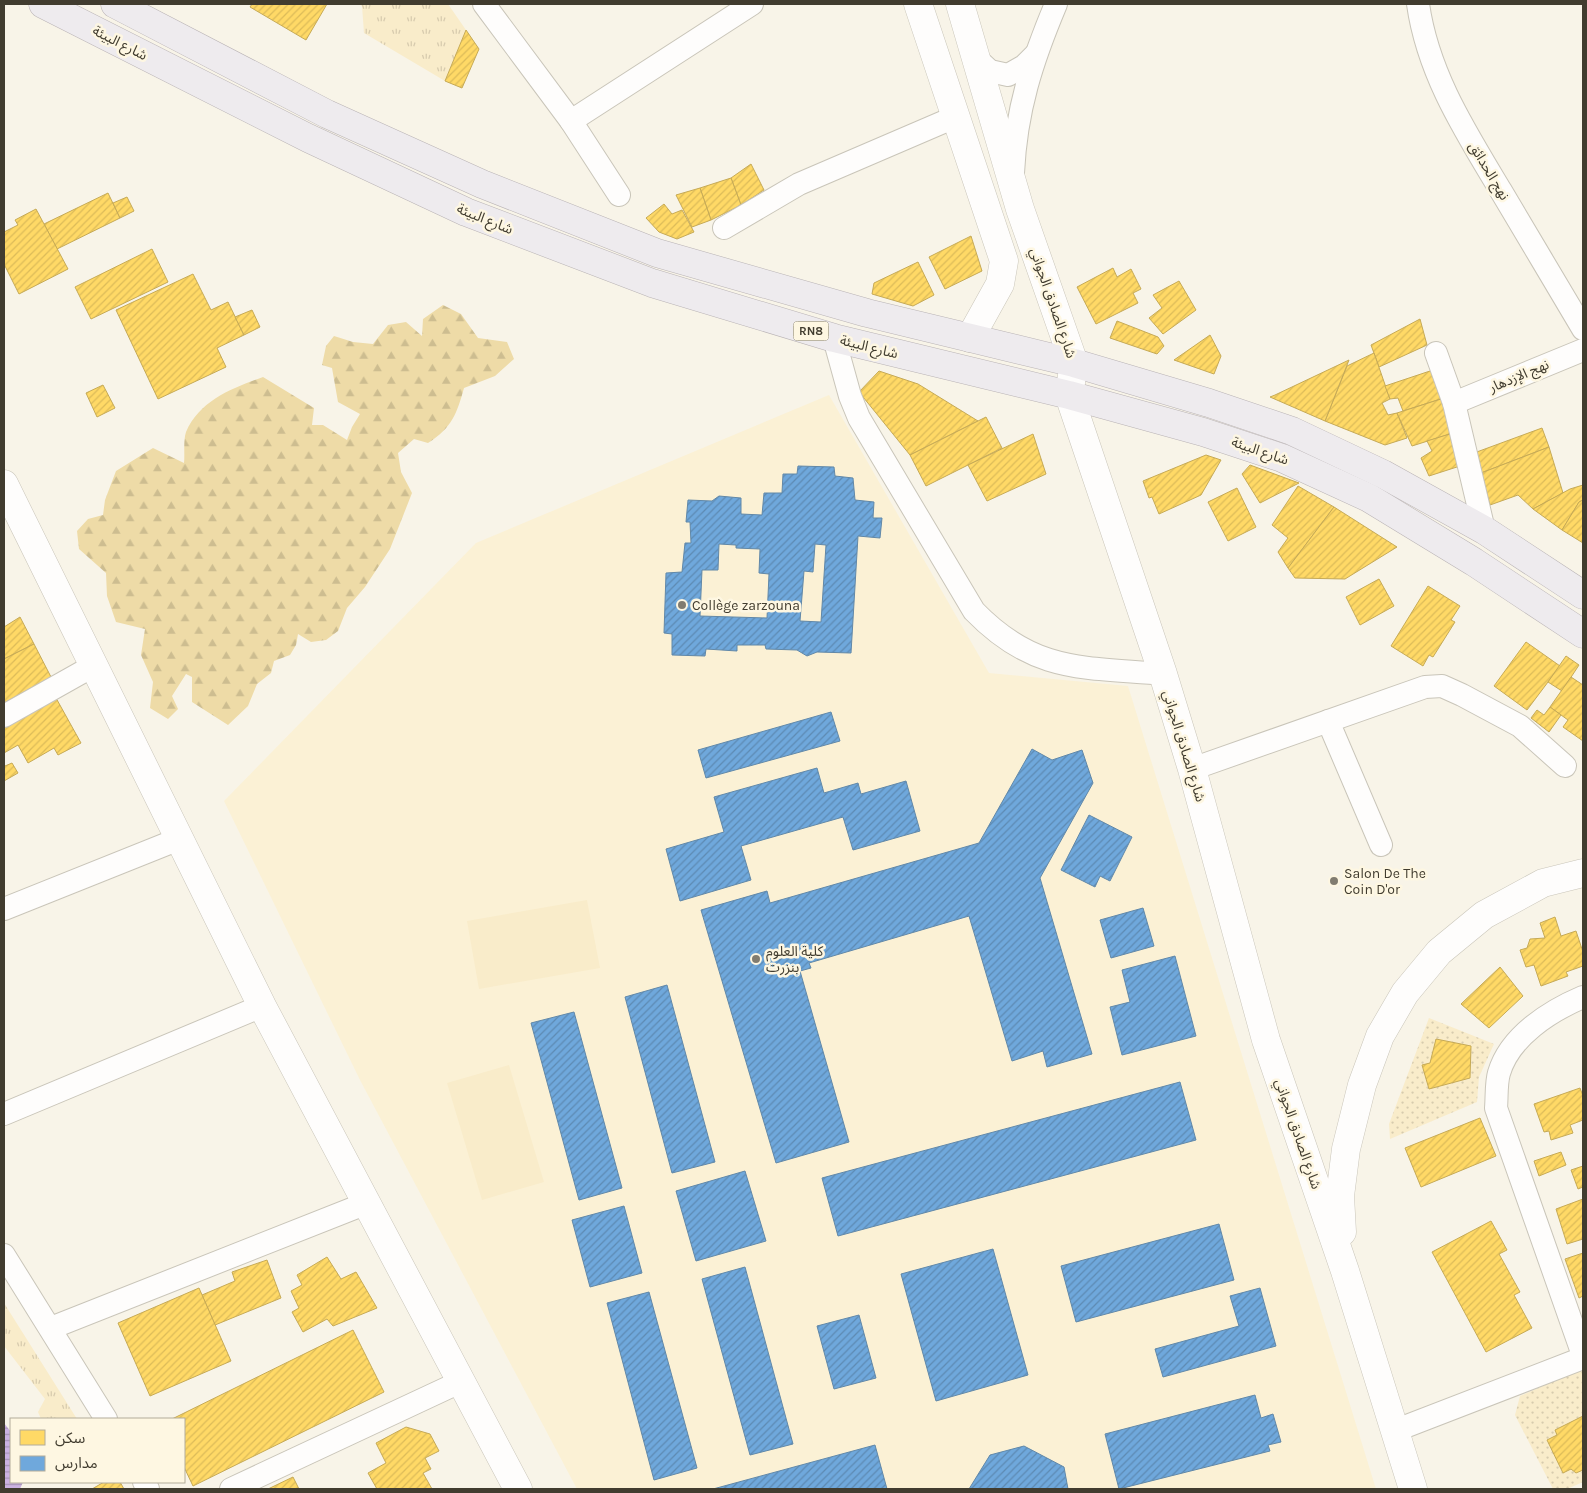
<svg xmlns="http://www.w3.org/2000/svg" width="1587" height="1493" font-family="Karla,'Noto Sans Arabic',sans-serif">
<defs>
<pattern id="grass-tufts" width="24" height="20" patternUnits="userSpaceOnUse" patternTransform="scale(1.25)"><rect width="24" height="20" fill="#f9ecca"/><path d="M3 7l-1-3M5 7V3M7 7l1-3M15 17l-1-3M17 17v-4M19 17l1-3" fill="none" stroke="#d7cbae"/></pattern>
<pattern id="forest-firs" width="22" height="20" patternUnits="userSpaceOnUse" patternTransform="scale(1.25)"><rect width="22" height="20" fill="#eedba7"/><path d="M5 1l3.5 6h-7zM16 11l3.5 6h-7z" fill="#cdbd90"/></pattern>
<pattern id="park-dots" width="8" height="8" patternUnits="userSpaceOnUse" patternTransform="scale(1.25)"><rect width="8" height="8" fill="#f9ecca"/><path d="M2 2h.1M6 6h.1" fill="none" stroke="#d7cbae" stroke-width="1.8" stroke-linecap="round"/></pattern>
<pattern id="water-rules" width="6" height="5" patternUnits="userSpaceOnUse" patternTransform="scale(1.25)"><rect width="6" height="5" fill="#ccb2e2"/><path d="M0 2.5h6" fill="none" stroke="#a792b8"/></pattern>
<pattern id="homes-hatch" width="6" height="6" patternUnits="userSpaceOnUse" patternTransform="scale(1.25)"><rect width="6" height="6" fill="#ffd966"/><path d="M-1 1l2-2M0 6l6-6M5 7l2-2" fill="none" stroke="#dcbb59"/></pattern>
<pattern id="schools-hatch" width="6" height="6" patternUnits="userSpaceOnUse" patternTransform="scale(1.25)"><rect width="6" height="6" fill="#6fa8dc"/><path d="M-1 1l2-2M0 6l6-6M5 7l2-2" fill="none" stroke="#5d8ab3"/></pattern>
</defs>
<rect width="100%" height="100%" fill="#f8f4e8"/>
<path fill="#fbf1d5" d="M829,395l160,278 139,13 248,803h-799l-217,-409 -136,-279 252,-258z"/>
<g fill="url(#grass-tufts)">
<path d="M359,4h89l18,26 -21,51 -81,-48 -2,-27z"/>
<path d="M4,1303l73,116h-36l-3,-7 7,-13 -41,-53z"/>
</g>
<path fill="url(#forest-firs)" d="M443,305l18,9 17,24 29,4 7,17 -19,17 -31,12c-7,25 -12,40 -36,55l-14,-4 -16,14 3,19 11,21 -22,56 -25,38 -18,21 -9,23 -12,9 -15,2 -13,-8 -2,11 -6,10 -16,6 -3,12 -14,11 -9,22 -20,19 -36,-23v-25l-6,-3 -14,22 6,13 -10,10 -18,-11 3,-26 -12,-27 4,-26 -29,-7 -9,-26 -1,-23 -27,-24 -2,-18 11,-12 15,-4 2,-15 11,-29 37,-23 31,15c1,-9 -1,-22 2,-31 14,-32 47,-44 77,-55l51,31 -2,17h11l24,15 5,-13 8,-13 -22,-12 -6,-34 -10,-3 4,-19 8,-10 19,6 20,2 15,-19 18,-3 16,14 1,-17z"/>
<g fill="url(#park-dots)">
<path d="M1429,1018l65,26 -15,33 -2,25 -87,37 -1,-15z"/>
<path d="M1582,1369l1,113 -16,7h-14l-38,-74 5,-19z"/>
</g>
<g fill="#f9ecca">
<path d="M587,900l13,68 -121,21 -12,-68z"/>
<path d="M509,1065l35,117 -62,18 -35,-117z"/>
</g>
<path fill="url(#water-rules)" d="M4,1423l7,9v50h12l-3,7h-16z"/>
<g fill="url(#homes-hatch)" stroke="#c6aa56">
<path d="M252,4h75l-21,36 -56,-33z"/>
<path d="M466,30l13,19 -17,39 -17,-7z"/>
<path d="M751,164l13,26 -23,15 -10,-27z"/>
<path d="M731,178l10,27 -30,15 -11,-32z"/>
<path d="M700,188l11,32 -19,7 -16,-32z"/>
<path d="M108,193l12,25 -63,31 -13,-25z"/>
<path d="M127,197l7,14 -14,7 -7,-15z"/>
<path d="M664,204l8,10 10,-4 12,22 -17,7 -18,-7 -13,-14z"/>
<path d="M36,209l32,60 -49,25 -15,-30v-32l14,-7 -3,-5z"/>
<path d="M971,236l11,35 -37,18 -16,-32z"/>
<path d="M152,249l16,33 -77,37 -16,-32z"/>
<path d="M918,262l16,33 -21,11 -41,-12 2,-11z"/>
<path d="M1113,268l4,9 14,-8 10,20 -8,4 5,10 -42,21 -19,-37z"/>
<path d="M193,274l18,36 17,-8 16,33 -27,13 9,19 -68,32 -42,-89z"/>
<path d="M1179,281l17,29 -33,24 -14,-16 13,-10 -9,-13z"/>
<path d="M252,310l8,17 -16,8 -9,-18z"/>
<path d="M1420,319l7,26 -48,22 -8,-22z"/>
<path d="M1117,321l41,16 6,9 -7,8 -47,-16z"/>
<path d="M1210,335l11,21 -7,18 -40,-14z"/>
<path d="M1374,353l16,46 -8,4 6,12 9,-2 10,25 -22,7 -60,-24 22,-55z"/>
<path d="M1349,360l-24,61 -55,-24 5,-2z"/>
<path d="M1433,370l11,28 -41,13 -5,-13 -8,1 -5,-13z"/>
<path d="M879,371l39,13 60,37 -68,34 -51,-63z"/>
<path d="M103,385l12,23 -18,9 -11,-24z"/>
<path d="M1444,398l9,35 -41,13 -15,-33z"/>
<path d="M986,417l16,31 -76,38 -16,-31z"/>
<path d="M1542,428l7,19 -68,26 -7,-20z"/>
<path d="M1453,433l7,33 -31,10 -8,-18 11,-7 -5,-10z"/>
<path d="M1033,434l13,40 -59,27 -19,-36z"/>
<path d="M1549,447l14,46 -30,16 -15,-14 -28,10 -9,-32z"/>
<path d="M1206,455l15,5 -20,35 -42,19 -7,-17 -3,1 -6,-17z"/>
<path d="M1250,465l49,18 -39,20 -18,-29z"/>
<path d="M1583,485v15l-4,2 -17,28 -29,-21 37,-20z"/>
<path d="M1298,486l36,21 -46,61 -10,-16 10,-14 -16,-13z"/>
<path d="M1237,488l19,39 -28,14 -20,-39z"/>
<path d="M1583,500v43l-21,-13 17,-28z"/>
<path d="M1334,507l63,40 -52,32 -50,-1 -7,-10z"/>
<path d="M1379,579l15,27 -34,19 -14,-28z"/>
<path d="M1428,586l32,20 -9,14 4,2 -22,35 -4,-2 -6,11 -32,-20z"/>
<path d="M20,617l14,27 -30,15v-32z"/>
<path d="M1526,642l34,24 -33,44 -33,-24z"/>
<path d="M34,644l17,33 -47,26v-44z"/>
<path d="M1566,656l13,9 -17,26 -14,-9z"/>
<path d="M1571,677l12,8v56l-20,-14 5,-7 -18,-13z"/>
<path d="M56,698l25,45 -23,12 -4,-7 -26,15 -10,-18 -14,8v-27z"/>
<path d="M1550,707l11,8 -12,17 -18,-14 6,-8 7,5z"/>
<path d="M12,763l6,10 -14,8v-17l1,2z"/>
<path d="M1555,917l6,19 15,-5 7,21v14l-17,6 2,4 -27,10 -7,-21 -8,2 -6,-17 7,-2 3,-9 15,-1 -5,-15z"/>
<path d="M1500,967l23,29 -34,32 -28,-24z"/>
<path d="M1436,1039l35,7 -1,32 -41,11 -7,-24 8,-2z"/>
<path d="M1580,1088l3,8v24l-13,5 3,8 -22,7 -2,-9 -5,1 -10,-28z"/>
<path d="M1480,1118l16,38 -75,31 -16,-39z"/>
<path d="M1561,1152l5,13 -27,11 -5,-15z"/>
<path d="M1583,1166v21l-5,2 -7,-19z"/>
<path d="M1583,1199v40l-16,5 -11,-35z"/>
<path d="M1491,1221l16,29 -8,4 21,38 -6,3 18,33 -46,24 -54,-100z"/>
<path d="M1583,1253v43l-4,2 -14,-39z"/>
<path d="M327,1257l14,22 15,-7 21,36 -44,18 -6,-7 -24,13 -11,-20 7,-4 -8,-17 11,-6 -5,-10z"/>
<path d="M267,1260l14,38 -66,27 -13,-30 33,-14 -3,-9z"/>
<path d="M199,1288l32,73 -81,35 -32,-73z"/>
<path d="M353,1330l31,62 -191,94 -9,-19v-48h-12z"/>
<path d="M1583,1416v54l-7,3 -5,-4 -8,4 -16,-33 10,-5 -2,-5z"/>
<path d="M406,1427l24,7 9,17 -14,7 6,11 -8,4 9,16h-55l-9,-16 18,-10 -10,-20z"/>
<path d="M293,1477l6,12h-31z"/>
<path d="M104,1482h16l4,7h-32z"/>
</g>
<g fill="url(#schools-hatch)" stroke="#6188a8" fill-rule="evenodd">
<path d="M798,466l36,1 1,9 18,2 2,22 19,2 -1,16h9l-2,20 -22,-2 -7,117 -34,-1 -10,4 -10,-6 -31,-1 -1,-4h-28v6l-31,-2 -1,7 -33,-1v-21l-8,-1 2,-60 16,-1 3,-29h6l-1,-21h-4l2,-22 24,1 7,-5 22,2v16l21,1 2,-22h18l1,-19h14zM719,544l17,1v3l24,1 -1,24 10,1 -2,44 -67,-2 2,-46h16zM815,544l11,1 -5,77 -21,-1 4,-50 9,1z"/>
<path d="M831,712l9,29 -134,37 -8,-28z"/>
<path d="M1032,749l20,11 30,-10 11,33 -53,95 52,176 -45,13 -4,-16 -31,10 -43,-145 -160,47 2,5 -11,3 49,171 -73,21 -75,-253 66,-19 3,12 209,-60z"/>
<path d="M817,768l7,25 34,-10 3,11 45,-13 14,50 -67,19 -10,-33 -102,29 10,34 -71,21 -14,-52 58,-17 -10,-35z"/>
<path d="M1089,815l43,22 -22,44 -10,-5 -5,11 -34,-17z"/>
<path d="M1143,908l11,38 -43,12 -11,-38z"/>
<path d="M1175,956l21,80 -74,19 -12,-48 20,-5 -8,-32z"/>
<path d="M667,985l48,177 -43,11 -47,-176z"/>
<path d="M574,1012l48,176 -43,12 -48,-177z"/>
<path d="M1180,1082l16,58 -358,96 -16,-58z"/>
<path d="M745,1171l21,70 -70,20 -20,-70z"/>
<path d="M624,1206l18,67 -52,14 -18,-67z"/>
<path d="M1219,1224l15,56 -158,42 -15,-56z"/>
<path d="M993,1249l35,126 -92,26 -35,-127z"/>
<path d="M745,1267l48,177 -43,11 -48,-176z"/>
<path d="M1260,1288l16,58 -113,31 -8,-28 84,-23 -9,-30z"/>
<path d="M649,1292l48,176 -43,12 -47,-177z"/>
<path d="M859,1315l17,63 -42,11 -17,-63z"/>
<path d="M1255,1395l6,23 12,-4 8,28 -13,3 2,6 -151,38 -14,-55z"/>
<path d="M875,1445l12,44h-174z"/>
<path d="M1024,1446l40,21 4,22h-99l21,-34z"/>
</g>
<g fill="none" stroke-linecap="round" stroke-linejoin="round">
<g stroke="#c9c5b9" stroke-width="24">
<g id="minor">
<path d="M484,4l87,117 48,74"/>
<path d="M1418,4c10,70 47,127 83,187 27,46 55,92 82,138"/>
<path d="M977,59l13,12 18,4 16,-9 11,-11"/>
<path d="M571,121l181,-117"/>
<path d="M1013,173c3,-63 19,-112 43,-169"/>
<path d="M724,228l75,-44 156,-67"/>
<path d="M834,338l16,58 9,22 115,193c60,62 109,56 189,63"/>
<path d="M1436,353l18,50 30,127"/>
<path d="M1454,403l129,-53"/>
<path d="M4,716l89,-50"/>
<path d="M1328,721l53,124"/>
<path d="M1192,769l233,-82 17,-1 20,9 58,31 45,40"/>
<path d="M4,909l175,-70"/>
<path d="M1583,997c-33,14 -73,39 -84,76 -3,10 -2,24 -3,35l87,247"/>
<path d="M4,1114l258,-108"/>
<path d="M4,1255l102,164"/>
<path d="M51,1328l316,-125"/>
<path d="M1394,1431l189,-73"/>
<path d="M144,1482l4,7"/>
<path d="M231,1489l229,-107"/>
</g>
</g>
<g stroke="#c9c5b9" stroke-width="29">
<g id="tertiary">
<path d="M918,4l86,257 -4,23 -30,54"/>
<path d="M960,4l60,205 54,154 -5,32 94,279 29,95 74,271 79,231 68,218"/>
<path d="M4,484l258,522 256,483"/>
<path d="M1342,1232l-2,-36 6,-47 16,-64 18,-49 25,-43 34,-41 45,-37 59,-32 40,-10"/>
</g>
</g>
<g stroke="#b9b3b5" stroke-width="29">
<g id="primary">
<path d="M43,4l265,134 158,74 186,71 182,55 235,57 134,37 79,26 87,40 105,64 109,72"/>
<path d="M115,4l212,110 155,70 175,69 210,60 207,50 135,40 83,28 91,43 101,56 99,65"/>
</g>
</g>
<use href="#minor" stroke="#fefdfc" stroke-width="22"/>
<use href="#tertiary" stroke="#fefdfc" stroke-width="28"/>
<use href="#primary" stroke="#eeebee" stroke-width="28"/>
</g>
<g fill="#817c70" stroke="#fef7e2" stroke-width="2">
<circle cx="682" cy="605" r="5"/>
<circle cx="1334" cy="881" r="5"/>
<circle cx="756" cy="959" r="5"/>
</g>
<g text-anchor="middle" dominant-baseline="central" stroke-width="5" stroke-linejoin="round" paint-order="stroke">
<rect fill="#fef7e2" stroke="#7a7465" stroke-width="1" x="793.5" y="321.5" width="35" height="19" rx="4"/>
<g font-size="12" font-weight="bold" fill="#413c2f">
<text x="811" y="331">RN8</text>
</g>
<g font-size="14" fill="#413c2f" stroke="#fef7e2">
<text transform="translate(120 43) rotate(27)">شارع البيئة</text>
<text transform="translate(1489 171) rotate(59)">نهج الحدائق</text>
<text transform="translate(485 219) rotate(22)">شارع البيئة</text>
<text transform="translate(1053 303) rotate(71)">شارع الصادق الجواني</text>
<text transform="translate(869 347) rotate(14)">شارع البيئة</text>
<text transform="translate(1519 376) rotate(-23)">نهج الإزدهار</text>
<text transform="translate(1260 451) rotate(19)">شارع البيئة</text>
<text transform="translate(1184 746) rotate(73)">شارع الصادق الجواني</text>
<text transform="translate(1298 1134) rotate(71)">شارع الصادق الجواني</text>
</g>
<g font-size="14" fill="#413c2f" stroke="#fef7e2" text-anchor="start">
<text x="692" y="605">Collège zarzouna</text>
<text x="1344" y="873">Salon De The<tspan x="1344" dy="16">Coin D'or</tspan></text>
<text x="766" y="951">كلية العلوم<tspan x="766" dy="16">بنزرت</tspan></text>
</g>
</g>
<rect width="1587" height="1493" fill="none" stroke="#413c2f" stroke-width="10"/>
<rect x="10" y="1418" width="175" height="65" fill="#fef7e2" stroke="#b2ac9a"/>
<rect x="20" y="1430" width="25" height="15" fill="#ffd966" stroke="#b2ac9a"/>
<text x="55" y="1443" font-size="15" fill="#413c2f">سكن</text>
<rect x="20" y="1456" width="25" height="15" fill="#6fa8dc" stroke="#b2ac9a"/>
<text x="55" y="1468" font-size="15" fill="#413c2f">مدارس</text>
</svg>
